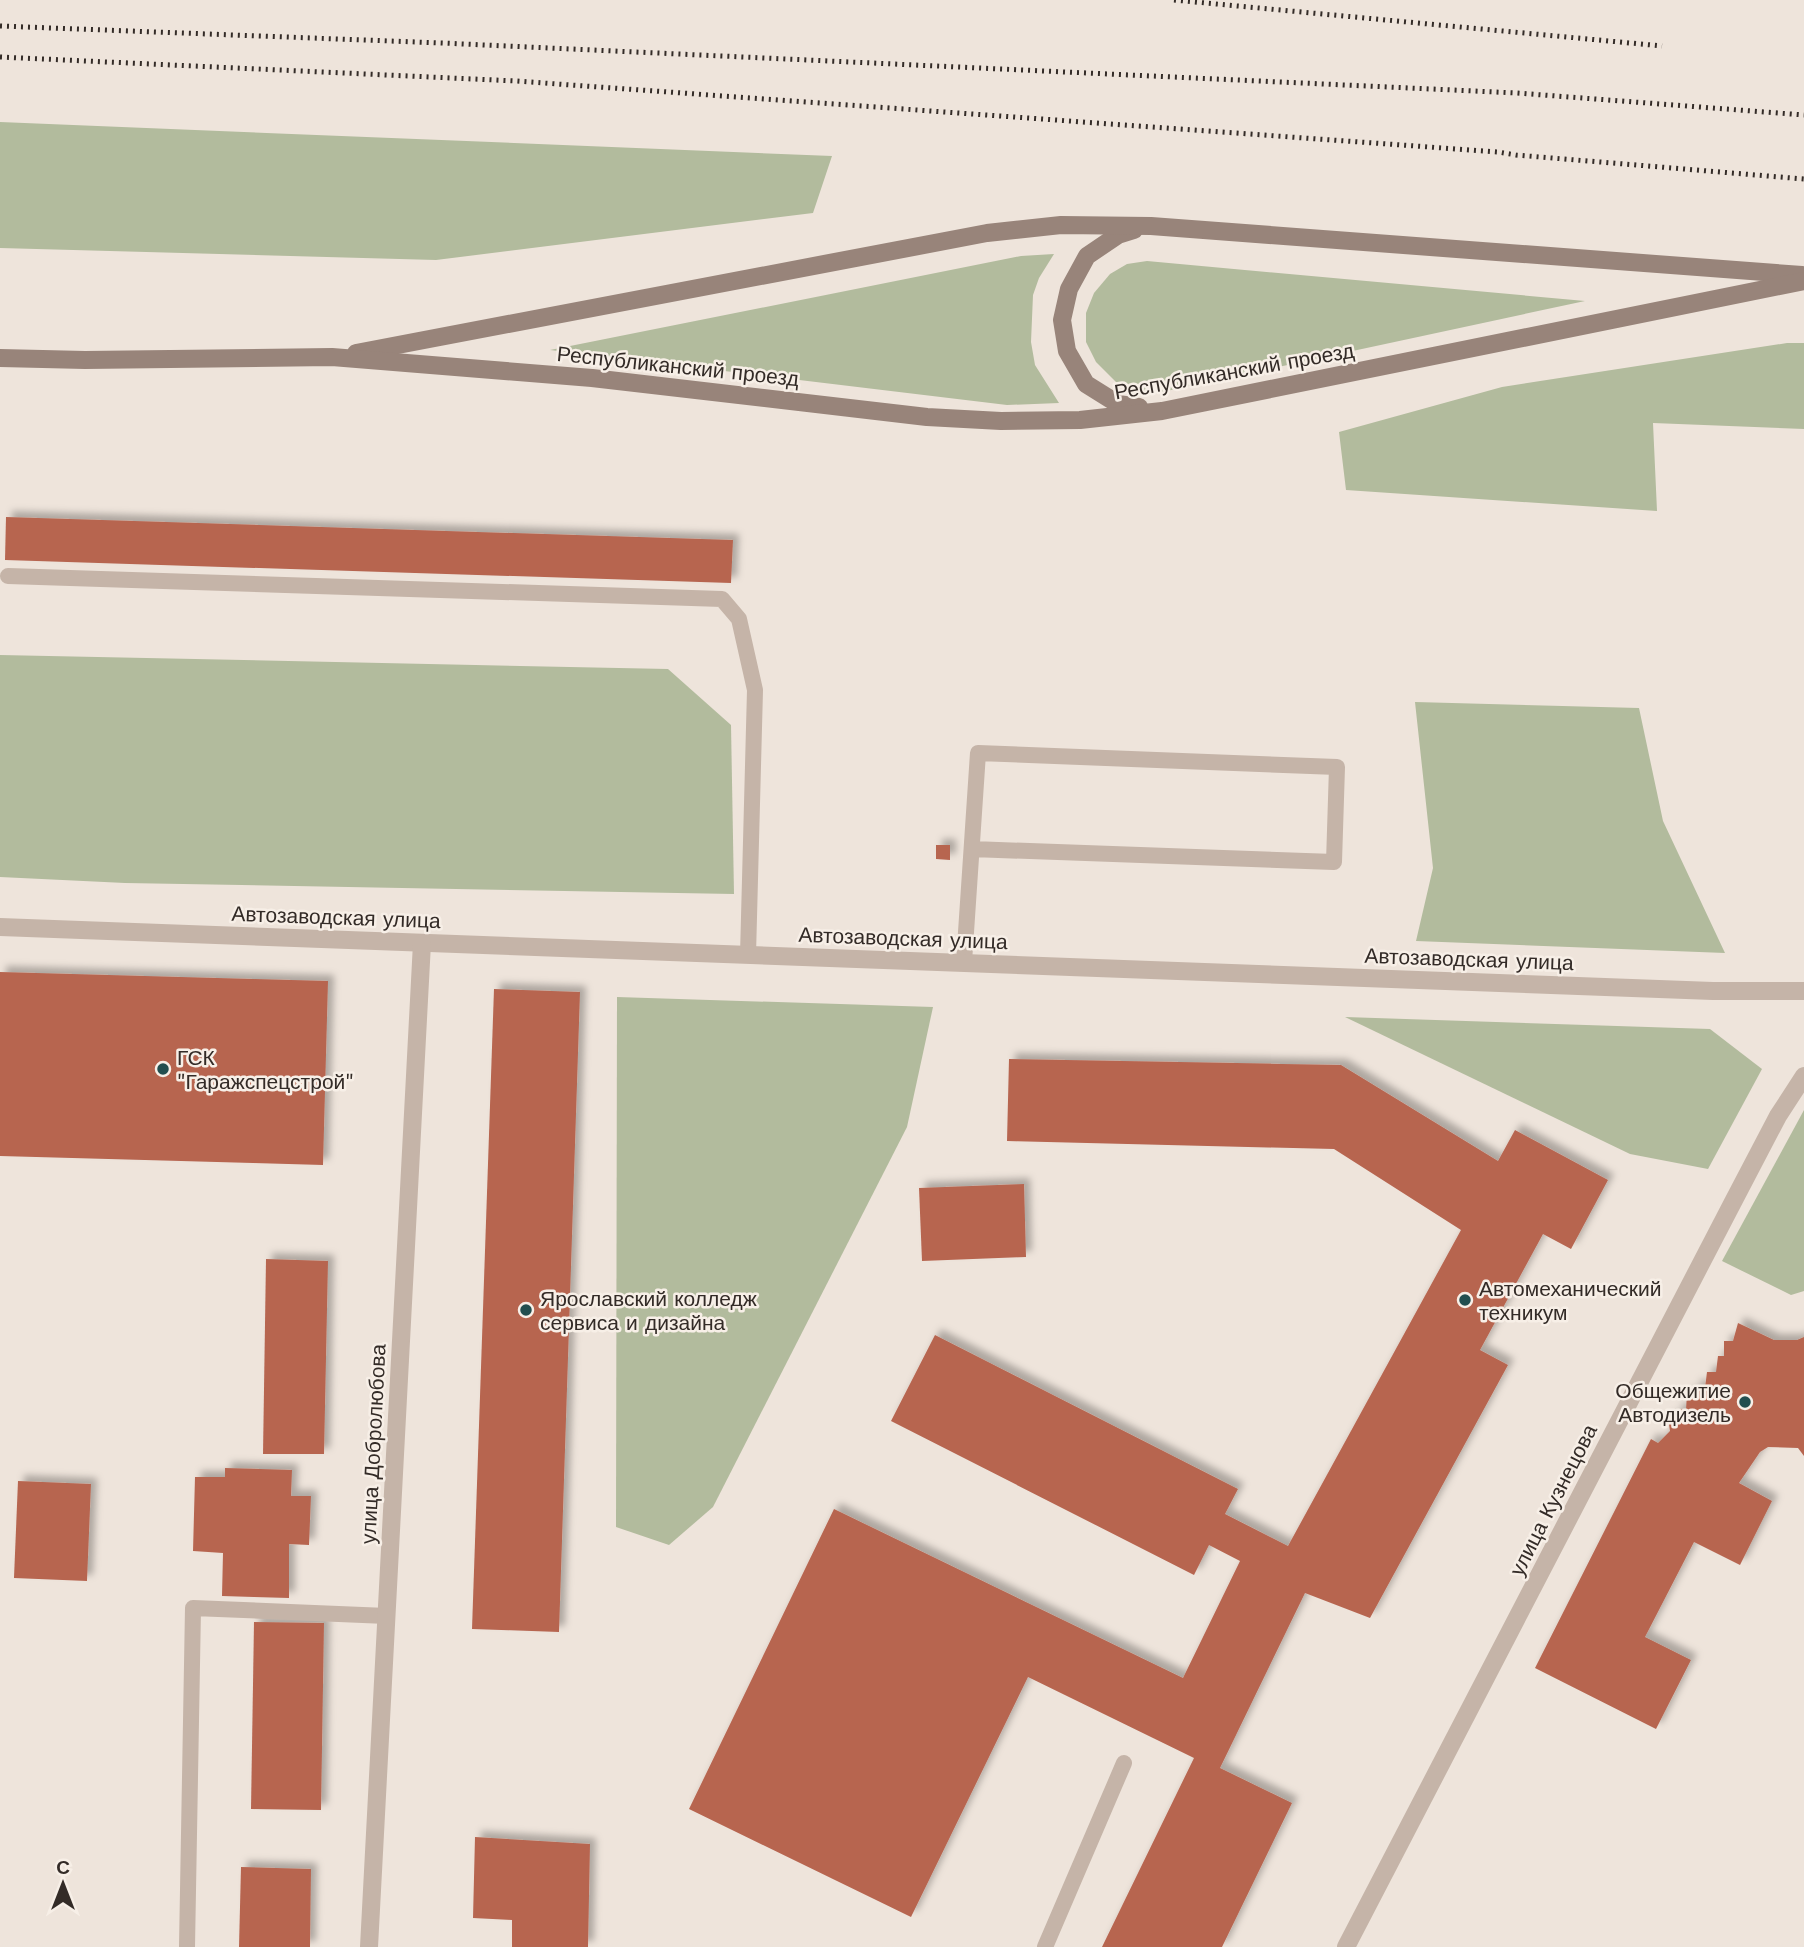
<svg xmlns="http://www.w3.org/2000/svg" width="1804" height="1947" font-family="'Work Sans',sans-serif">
<defs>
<filter id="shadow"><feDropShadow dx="6" dy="-6" stdDeviation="3.5" flood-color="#0004"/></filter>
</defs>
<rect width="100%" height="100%" fill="#eee4db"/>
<g fill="#b2bb9d">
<path d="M0,122l832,34 -19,57 -377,47 -436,-12z"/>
<path d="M1054,254l-15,24 -6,17 -2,47 4,23 24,38 -52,2 -457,-55 471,-94z"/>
<path d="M1147,261l438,40 -437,94 -23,-4 -29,-29 -10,-20v-29l8,-20 16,-19 17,-10z"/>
<path d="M1787,343h17v86l-151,-6 4,88 -311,-21 -7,-58 163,-45z"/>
<path d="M0,655l668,14 63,56 3,169 -609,-11 -125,-6z"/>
<path d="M1415,702l224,6 24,113 62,132 -309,-12 17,-73z"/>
<path d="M617,997l316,10 -26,120 -194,380 -44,38 -53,-18z"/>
<path d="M1345,1017l365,12 52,40 -54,100 -78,-15z"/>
<path d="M1804,1110v181l-13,4 -69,-34z"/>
</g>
<g fill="#b76550" filter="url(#shadow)">
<path d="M6,517l727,23 -2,43 -726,-23z"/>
<path d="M936,845h14v15l-14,-1z"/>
<path d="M0,972l328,9 -5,184 -323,-9z"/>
<path d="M494,989l86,3 -21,640 -87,-3z"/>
<path d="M1009,1059l332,6 157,96 17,-31 93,50 -37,69 -28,-15 -63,116 28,15 -138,253 -65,-25 -85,175 72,35 -70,144h-120l92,-189 -166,-81 -117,240 -222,-108 145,-300 349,169 57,-117 -31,-16 -15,30 -303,-154 44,-86 303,154 -13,25 63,32 173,-316 -127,-81 -327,-8z"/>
<path d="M1024,1184l2,73 -104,4 -3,-73z"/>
<path d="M266,1259l62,2 -4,193h-61z"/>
<path d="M1738,1323l36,17h23l7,-3v119l-6,-8 -30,-1 -8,5 -21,31 33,18 -32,64 -46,-23 -49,95 46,23 -35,69 -121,-61 116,-229 7,4 12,-12 -2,-13 9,-1 -1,-8 10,1 1,-17 8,1 -1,-9 11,3 2,-16h9l2,-16h6v-15h9z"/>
<path d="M225,1468l67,2 -1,26h20l-2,49 -20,-1v54l-67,-2 1,-43 -30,-2 2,-74h30z"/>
<path d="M18,1481l73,3 -4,97 -73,-3z"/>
<path d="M254,1622l70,1 -3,187 -70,-1z"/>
<path d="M475,1837l115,7 -2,103h-76v-27l-39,-2z"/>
<path d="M241,1867l70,2 -1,78h-71z"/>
</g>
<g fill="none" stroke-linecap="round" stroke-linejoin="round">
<g stroke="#c5b4a8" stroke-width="16">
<path d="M8,576l714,23 17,20 16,71 -7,265"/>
<path d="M964,962l14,-209 359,14 -3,95 -362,-13"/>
<path d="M187,1947l6,-339 194,8"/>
<path d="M1045,1947l79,-184"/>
</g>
<g stroke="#c5b4a8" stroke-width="18">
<path d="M0,927l1713,64h91"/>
<path d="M369,1947l53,-1004"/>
<path d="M1346,1947l387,-745 45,-86 26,-40"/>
</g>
<g stroke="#98847a" stroke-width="18">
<path d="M1134,230l-16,5 -31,21 -18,33 -7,31 5,31 19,33 32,20 21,3"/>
<path d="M356,353l631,-120 74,-8 90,1 651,49"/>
<path d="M0,358l85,2 247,-3 260,21 335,39 74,4 79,-1 82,-9 642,-130"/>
</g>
<g stroke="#332b27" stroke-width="5" stroke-dasharray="2 5" stroke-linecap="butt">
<path d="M1174,0l488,46"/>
<path d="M0,26l442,17 1075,50 287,22"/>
<path d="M0,57l516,24 982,71 18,3 288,24"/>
</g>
</g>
<g fill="#224e4f" stroke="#f7efe7" stroke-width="2.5">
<circle cx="163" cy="1069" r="7"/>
<circle cx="1465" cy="1300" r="7"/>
<circle cx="526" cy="1310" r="7"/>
<circle cx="1745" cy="1402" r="7"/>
</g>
<g text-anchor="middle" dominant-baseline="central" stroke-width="5" stroke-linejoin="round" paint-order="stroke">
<g font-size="21" fill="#332b27" stroke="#f7efe7">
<text transform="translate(678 366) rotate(6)">Республиканский проезд</text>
<text transform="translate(1234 371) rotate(-10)">Республиканский проезд</text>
<text transform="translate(336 917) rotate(2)">Автозаводская улица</text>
<text transform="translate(903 938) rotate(2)">Автозаводская улица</text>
<text transform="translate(1469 959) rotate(2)">Автозаводская улица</text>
<text transform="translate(373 1444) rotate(-87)">улица Добролюбова</text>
<text transform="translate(1553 1500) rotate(-63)">улица Кузнецова</text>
</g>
<g font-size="21" fill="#332b27" stroke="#f7efe7" text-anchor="start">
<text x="177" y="1057">ГСК<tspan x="177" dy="24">"Гаражспецстрой"</tspan></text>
<text x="1479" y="1288">Автомеханический<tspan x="1479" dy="24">техникум</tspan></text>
<text x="540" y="1298">Ярославский колледж<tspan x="540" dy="24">сервиса и дизайна</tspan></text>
<text x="1731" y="1390" text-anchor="end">Общежитие<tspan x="1731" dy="24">Автодизель</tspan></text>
</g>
</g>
<g transform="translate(63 1884)" stroke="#f7efe7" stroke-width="5" paint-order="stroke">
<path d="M0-5L12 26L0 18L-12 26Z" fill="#332b27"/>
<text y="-10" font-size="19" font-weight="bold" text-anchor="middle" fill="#332b27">С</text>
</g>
</svg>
